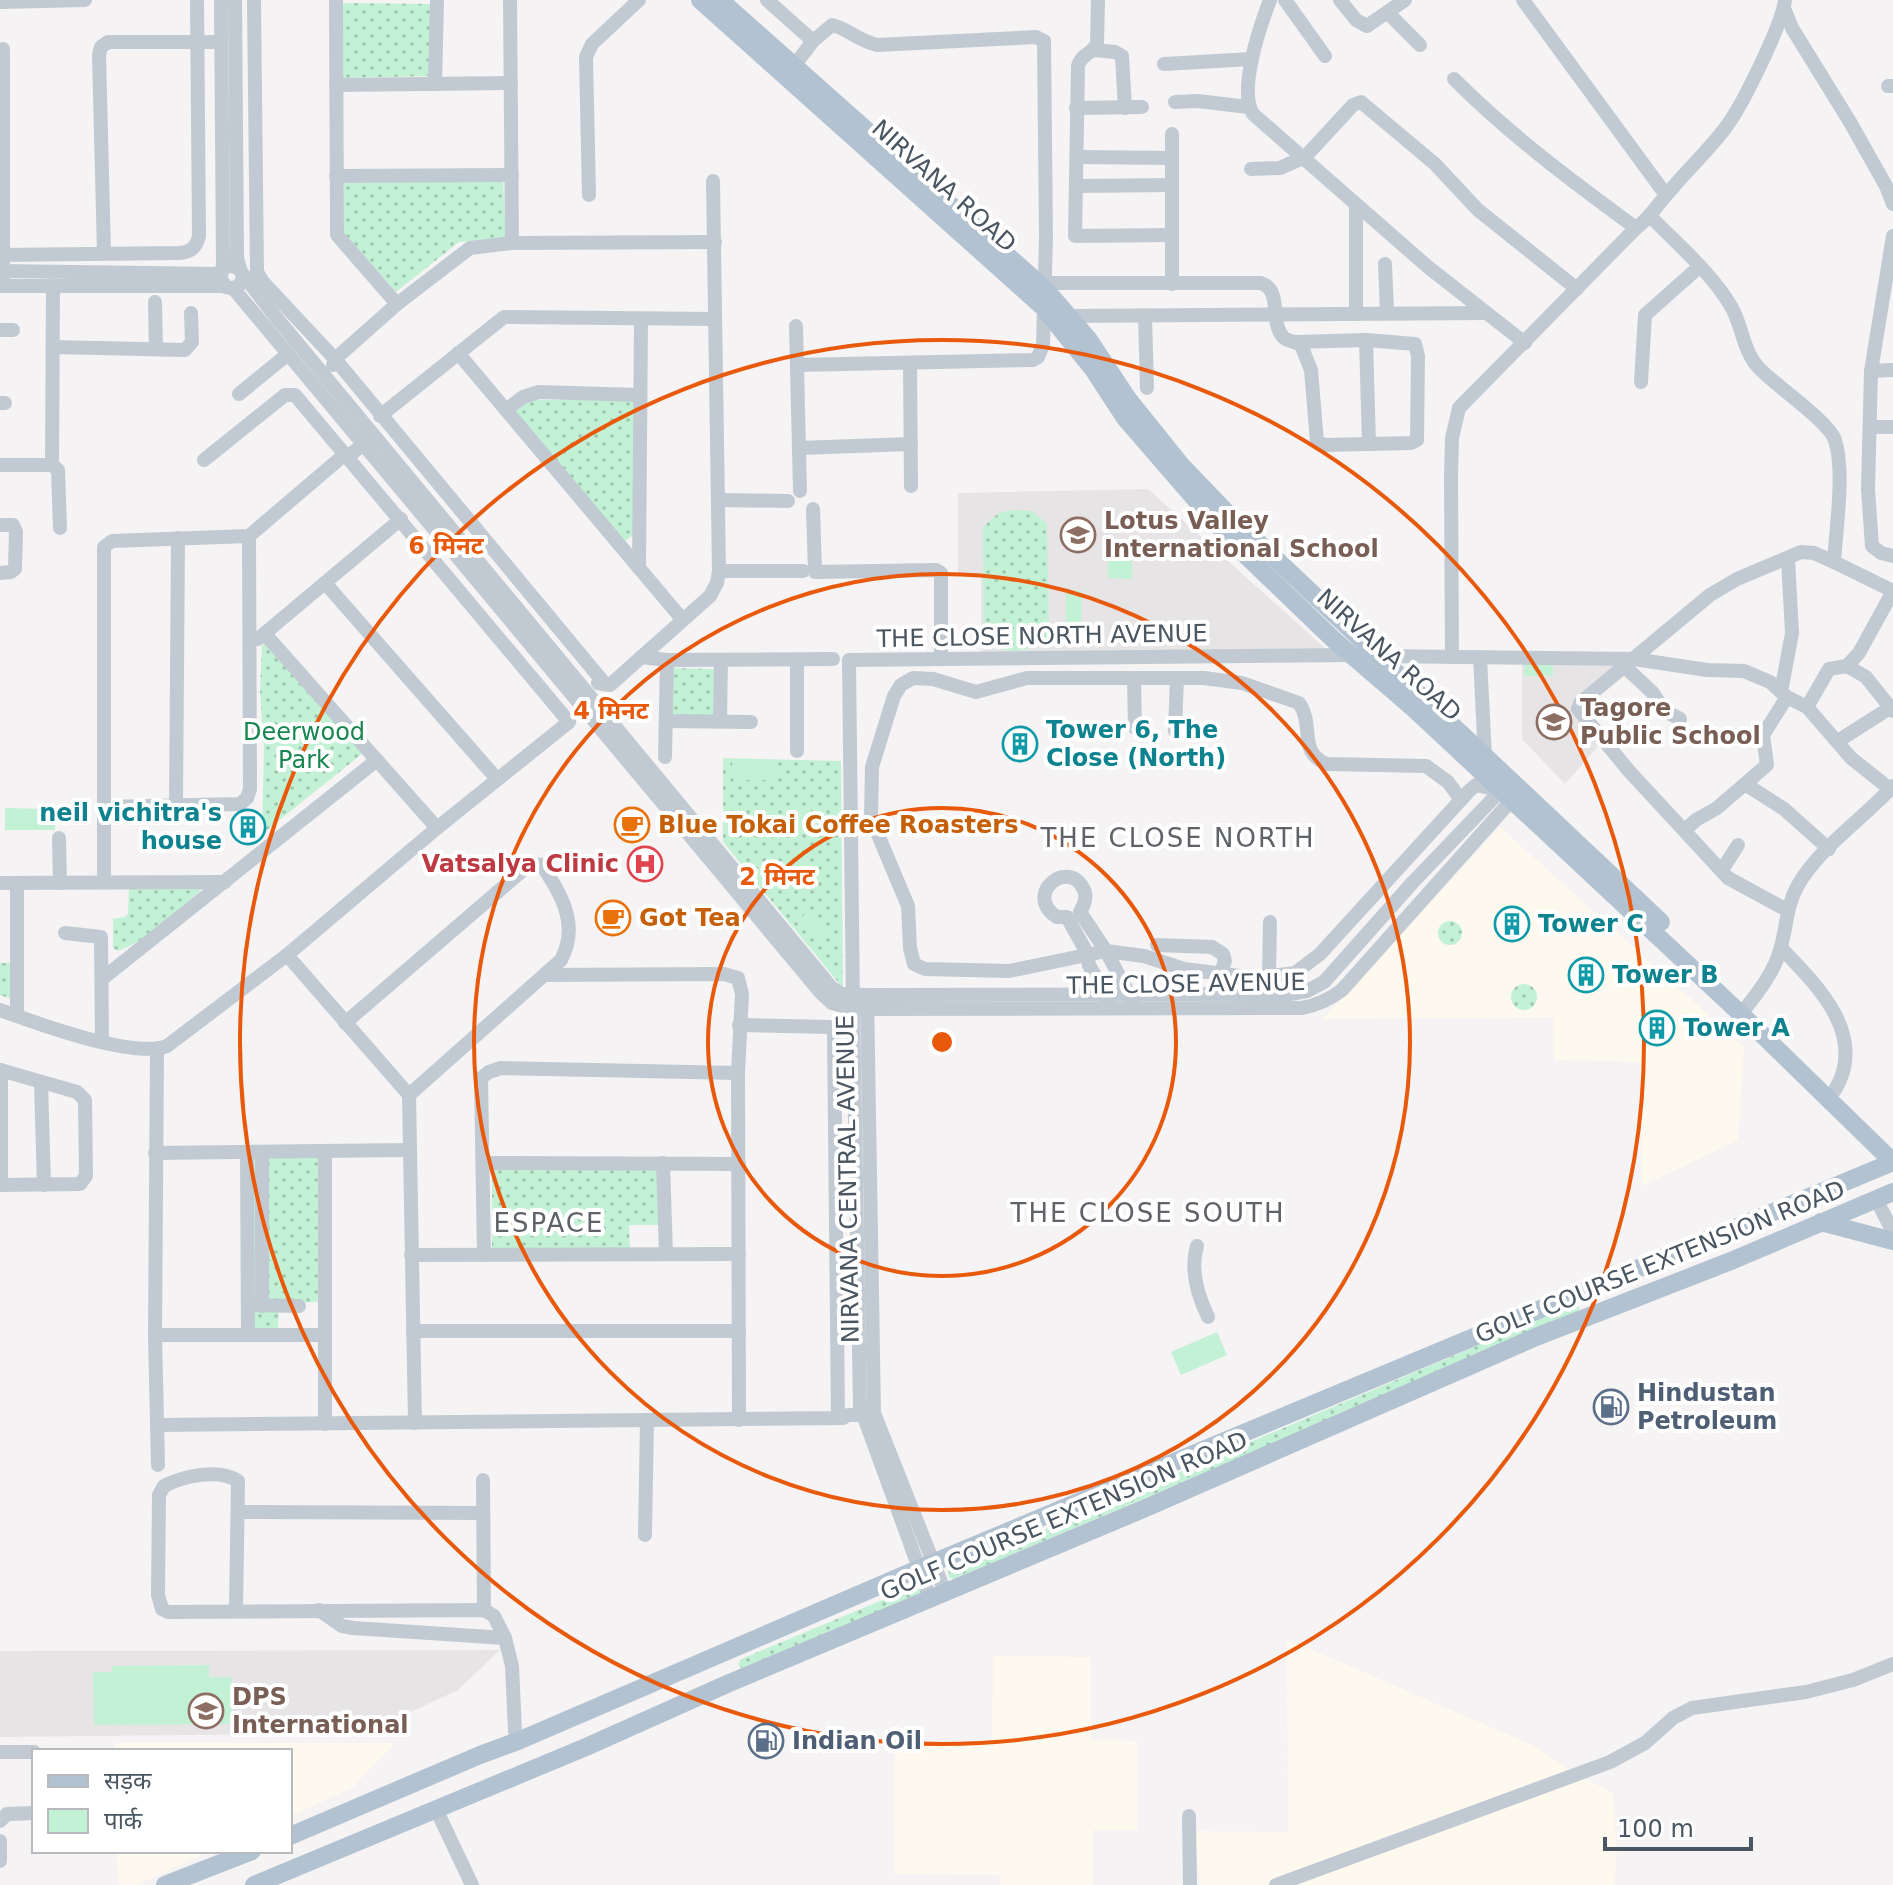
<svg xmlns="http://www.w3.org/2000/svg" width="1893" height="1885" font-family="'DejaVu Sans','Noto Sans Devanagari',sans-serif">
<defs>
<pattern id="green-dots" width="8" height="8" patternUnits="userSpaceOnUse" patternTransform="scale(2)"><rect width="8" height="8" fill="#c3f1d5"/><path d="M2 2h.1M6 6h.1" fill="none" stroke="#a0c6b0" stroke-width="1.8" stroke-linecap="round"/></pattern>
</defs>
<rect width="100%" height="100%" fill="#f5f3f3"/>
<g fill="#fdf9ef">
<path d="M1500,827l244,220 -6,93 -96,46 -2,-124 -86,-2 -1,-43 -230,2z"/>
<path d="M1287,1639l245,106 42,28 39,20 4,59 -3,33h-414l-6,-54 94,1z"/>
<path d="M993,1656l98,1v83l46,1v89h-44v55h-93v-10l-106,-1 1,-131 97,1z"/>
<path d="M114,1743h281l-43,45 -62,28v-65h-176z"/>
<path d="M116,1851h95l-75,34h-17z"/>
</g>
<g fill="#e6e4e5">
<path d="M1148,489l179,161 -346,2v-75l-23,-1v-83z"/>
<path d="M1522,662h95v5l-46,37 31,38 -37,42 -43,-45z"/>
<path d="M500,1650l-42,40 -92,43 -366,4v-86z"/>
</g>
<g fill="url(#green-dots)">
<path d="M343,3l88,1v72l-88,2z"/>
<path d="M503,180l3,60 -47,2 -63,50 -52,-59v-50z"/>
<path d="M525,400h109l-1,135 -12,9 -109,-133z"/>
<path d="M1015,510l17,1 15,13 2,113c-18,16 -46,19 -65,4l-1,-114 17,-15z"/>
<path d="M269,643l94,110 -101,81 2,-84 -4,-59 2,-46z"/>
<path d="M670,668l45,1v46h-45z"/>
<path d="M723,758l118,3 2,227 -120,-146z"/>
<path d="M129,884l76,3c-27,22 -54,52 -87,64l-5,-3v-29l12,-2 3,-3z"/>
<circle cx="1450" cy="933" r="12"/>
<path d="M0,963h10l1,36 -11,-4z"/>
<circle cx="1524" cy="997" r="13"/>
<path d="M318,1156v146l-39,1 -1,28h-26v-173z"/>
<path d="M658,1168l2,57h-31l1,24h-138v-80z"/>
<path d="M1575,1304l3,1 1,6 -108,49 -517,219 -6,-2 1,-7 5,-2z"/>
<path d="M921,1584l1,9 -180,76 -4,-5 3,-5z"/>
</g>
<g fill="#c3f1d5">
<path d="M1108,540h24v39l-24,-1z"/>
<path d="M1066,591h16l-1,35 -15,1z"/>
<path d="M1524,663h28l1,13h-29z"/>
<path d="M732,761h43v19h-42z"/>
<path d="M5,808l50,1v21h-50z"/>
<path d="M810,911l20,25 -11,8 -20,-25z"/>
<path d="M1217,1332l10,23 -46,20 -10,-23z"/>
<path d="M209,1665v12h23v47l-138,1 -1,-53h19v-6z"/>
</g>
<g fill="none" stroke-linecap="round" stroke-linejoin="round">
<g stroke="#c1cad2" stroke-width="14">
<path d="M221,0l2,265 -3,13 6,9c9,3 15,-1 17,-10l-3,-8 -11,-4 -7,5"/>
<path d="M235,0l2,258 3,11"/>
<path d="M254,0l3,272 6,10 72,77 270,325"/>
<path d="M336,0l1,235 60,69"/>
<path d="M510,0l2,243"/>
<path d="M767,0l46,41"/>
<path d="M1098,0l-1,44c-5,10 -16,10 -19,22l-3,170 96,-1"/>
<path d="M1270,0c-10,26 -32,90 -17,114l175,153 97,76"/>
<path d="M1285,0l40,56"/>
<path d="M1340,0l16,20 11,6 38,-26"/>
<path d="M1523,0l143,195"/>
<path d="M0,2l85,-2"/>
<path d="M1784,8l8,20 58,94 36,64 7,18"/>
<path d="M1388,13l32,32"/>
<path d="M3,49v237"/>
<path d="M1094,50l21,2 7,4 3,52"/>
<path d="M1164,64l88,-5"/>
<path d="M794,66l19,-25 19,-16c15,3 24,15 45,20l159,-8 8,4 2,197 -3,107 -5,12 -5,3 -236,5"/>
<path d="M1454,79c56,56 119,103 182,149"/>
<path d="M435,84l2,-84"/>
<path d="M336,85l175,-2"/>
<path d="M1888,86h5"/>
<path d="M1175,102l23,-1 50,6"/>
<path d="M1076,108l66,-1"/>
<path d="M1077,157l95,1"/>
<path d="M1251,169l29,-1 25,-11 48,-52 8,-3 74,62 43,46 99,79"/>
<path d="M336,176l176,-1"/>
<path d="M1076,186l96,-1"/>
<path d="M589,195l-3,-138 6,-13 47,-44"/>
<path d="M1356,205v108"/>
<path d="M1651,217c27,28 62,57 81,91 11,20 11,44 28,61 16,17 68,52 75,71 10,32 1,88 -1,122l59,29"/>
<path d="M1893,236l-22,135 -3,118 4,57 9,7 12,3"/>
<path d="M104,253l-5,-198 2,-8 7,-5h113"/>
<path d="M0,255l179,-2c12,-1 17,-5 20,-17l-2,-236"/>
<path d="M1385,264l2,49"/>
<path d="M0,271l221,3"/>
<path d="M242,273l33,43 556,671 10,7 26,1 7,418 71,179"/>
<path d="M1045,283h216c22,8 8,38 22,54 4,4 13,5 18,8l10,25 6,72 8,3 86,-2 6,-3 1,-84 -3,-12 -49,-4 -70,2"/>
<path d="M1172,284v-150"/>
<path d="M53,285l-1,180 6,5 2,58"/>
<path d="M0,286h225"/>
<path d="M233,288l588,705 11,10 21,6 7,397 70,192"/>
<path d="M155,302l1,47"/>
<path d="M1069,316l417,-3"/>
<path d="M1145,316l2,72"/>
<path d="M796,326l4,165"/>
<path d="M0,330h13"/>
<path d="M1366,340l3,104"/>
<path d="M53,347l132,3 7,-8 -1,-29"/>
<path d="M458,353l224,266"/>
<path d="M910,363l1,123"/>
<path d="M333,365l2,-6 62,-55 73,-56 42,-5 203,-1"/>
<path d="M1871,371l22,-1"/>
<path d="M1641,382l4,-67 54,-48"/>
<path d="M239,394l49,-40"/>
<path d="M0,403h5"/>
<path d="M506,410l17,-13 16,-5 100,3"/>
<path d="M380,416l124,-99 211,2"/>
<path d="M1870,427h23"/>
<path d="M799,448l112,-4"/>
<path d="M0,465h52"/>
<path d="M719,500l69,1"/>
<path d="M813,509l2,63 121,-2 5,3v86"/>
<path d="M0,525h13l3,7 -1,37 -4,3 -11,1"/>
<path d="M639,568l2,-249"/>
<path d="M719,571h84"/>
<path d="M325,583l172,196"/>
<path d="M265,634l172,194"/>
<path d="M258,639l143,-120"/>
<path d="M1355,655l-506,5 4,349 449,-1c16,-3 27,-8 40,-18l175,-196"/>
<path d="M1376,656l258,3 73,11 37,1 26,11 17,15 20,10 44,51 39,31"/>
<path d="M641,657l26,3 166,-1"/>
<path d="M1452,657l-1,-180 1,-39 7,-30 177,-180c16,-12 20,-22 33,-36 18,-22 40,-42 57,-65 16,-21 56,-102 59,-127"/>
<path d="M1480,657l5,101"/>
<path d="M797,660v91"/>
<path d="M1624,666l28,26 13,19 15,8"/>
<path d="M1847,666l19,11 27,34"/>
<path d="M1134,678l1,50"/>
<path d="M598,683l12,2 100,-89 7,-13 2,-12 -6,-390"/>
<path d="M1781,692l11,-59 -4,-74"/>
<path d="M1807,707l22,-38 18,-3 12,-13 34,-62"/>
<path d="M666,721l85,1"/>
<path d="M720,721l1,-61"/>
<path d="M1175,731l2,-53"/>
<path d="M1838,741l55,-35"/>
<path d="M665,757l2,-97"/>
<path d="M1745,784l39,25 45,40"/>
<path d="M1461,800l-13,-18 -22,-16 -99,-2c-30,-12 -12,-38 -28,-61l-57,-20 -38,-5h-177l-51,14 -43,-13 -20,-1 -12,7 -7,11 -22,71 -1,51 37,88 2,42 4,16 11,5 84,2 97,-20 38,5 40,13 71,9 40,-5 25,-19 149,-163 7,-6 13,3 5,-5"/>
<path d="M176,805l2,-267"/>
<path d="M104,807l136,-3 7,-6 3,-9 -1,-253"/>
<path d="M1686,829l10,-9 21,-12 50,-43 -4,-30 24,-38"/>
<path d="M59,838l1,45"/>
<path d="M1722,870l16,-25"/>
<path d="M104,882v-335l8,-6 137,-5 95,-81h6l20,-16"/>
<path d="M0,883l225,-1"/>
<path d="M17,883v133"/>
<path d="M1787,910l-59,-32 -99,-107 -51,-62 2,-6 130,-108 27,-16 64,-27 13,1 20,9"/>
<path d="M65,933l36,4 1,105"/>
<path d="M1157,945l55,2 11,7 2,7 -5,14"/>
<path d="M1781,948c36,37 87,87 54,142"/>
<path d="M287,955l122,140 6,328"/>
<path d="M545,975l179,-1 14,4 4,16 -4,79 1,347"/>
<path d="M1269,976l1,-54"/>
<path d="M102,979l275,-219"/>
<path d="M867,995l423,-1 17,-3 17,-9 89,-100 95,-99"/>
<path d="M1109,1001l-20,-36 -2,-12 -20,-36h-10c-34,-22 10,-59 26,-29 5,8 2,16 -3,24l26,39 27,51"/>
<path d="M0,1010c36,13 133,49 167,36l120,-91 150,-127 132,-106 -274,-327h-10l-81,65"/>
<path d="M1741,1014c15,-19 33,-41 39,-64 7,-23 6,-44 18,-65 23,-39 65,-66 95,-99"/>
<path d="M345,1023l185,-159 12,1c19,30 38,59 19,95l-152,135"/>
<path d="M739,1025l91,2 4,3 4,388"/>
<path d="M157,1050l-2,285 3,130"/>
<path d="M0,1070l77,22 8,8 1,76 -6,8 -80,1"/>
<path d="M1,1070v115"/>
<path d="M41,1082l3,103"/>
<path d="M325,1151v273"/>
<path d="M247,1152l1,183"/>
<path d="M155,1153l255,-3"/>
<path d="M484,1163l255,1"/>
<path d="M663,1163l3,91"/>
<path d="M1876,1199l17,33"/>
<path d="M1197,1246c-7,23 1,50 11,71"/>
<path d="M411,1255l328,-1"/>
<path d="M484,1255l-3,-177 8,-6 12,-4 237,5"/>
<path d="M253,1305l46,1"/>
<path d="M262,1306v-154"/>
<path d="M413,1331h326"/>
<path d="M155,1335h170"/>
<path d="M157,1425l686,-7 5,-3h20"/>
<path d="M483,1480l1,130"/>
<path d="M238,1512l245,1"/>
<path d="M645,1535l2,-114"/>
<path d="M236,1610l2,-129c-19,-13 -55,-5 -74,5l-5,9 -1,100 4,14 6,3 316,-2 10,6 11,22"/>
<path d="M319,1610l23,16 11,2 152,10 7,28 3,65 3,10"/>
<path d="M0,1752h34"/>
<path d="M436,1809l36,76"/>
<path d="M1189,1816l1,69"/>
<path d="M0,1821l7,-7 27,-1"/>
<path d="M0,1841v20"/>
<path d="M1276,1885l334,-123 35,-19 28,-25 19,-10 114,-16 47,-12 40,-16"/>
</g>
<g stroke="#b3c2d1" stroke-width="18">
<path d="M700,0l343,307 50,62 32,49 109,126 101,97 78,67 328,306 152,148"/>
<path d="M720,0l325,289 44,51 39,59 53,66 50,52 430,405"/>
<path d="M1821,1222l72,19"/>
<path d="M290,1836l190,-81 38,-14 400,-172 975,-407"/>
<path d="M165,1885l87,-34"/>
<path d="M254,1885l332,-138 141,-63 421,-177 388,-170 195,-76 162,-69"/>
</g>
</g>
<g fill="none" stroke="#e8590c" stroke-width="4">
<circle cx="942" cy="1042" r="234"/>
<circle cx="942" cy="1042" r="468"/>
<circle cx="942" cy="1042" r="702"/>
</g>
<defs>
<g id="school-ring" transform="scale(1.8)"><circle r="9.5" fill="#fff" stroke="#8d6e63" stroke-width="1.5"/><path d="M0-5L7-2L0 1L-7-2ZM-4 1L0 2.5L4 1V4Q0 6-4 4Z" fill="#8d6e63"/></g>
<g id="building-ring" transform="scale(1.8)"><circle r="9.5" fill="#fff" stroke="#0f9aa8" stroke-width="1.5"/><path d="M-4-6H4V6H1V3H-1V6H-4ZM-2.5-4.3h1.7v1.8h-1.7ZM.8-4.3h1.7v1.8H.8ZM-2.5-1h1.7V.8h-1.7ZM.8-1h1.7V.8H.8Z" fill="#0f9aa8"/></g>
<g id="cafe-ring" transform="scale(1.8)"><circle r="9.5" fill="#fff" stroke="#e8710a" stroke-width="1.5"/><path d="M-5.5-4.5H6V0H3Q3 3.5 0 3.5H-2.5Q-5.5 3.5-5.5 0ZM3-3.2v2h1.7v-2ZM-6 4.5H4V6H-6Z" fill="#e8710a"/></g>
<g id="hospital-ring" transform="scale(1.8)"><circle r="9.5" fill="#fff" stroke="#e0444e" stroke-width="1.5"/><path d="M-5-5h3v3.5h4V-5h3V5h-3V1.5h-4V5h-3Z" fill="#e0444e"/></g>
<g id="fuel-ring" transform="scale(1.8)"><circle r="9.5" fill="#fff" stroke="#5c6f8a" stroke-width="1.5"/><path d="M-5.5-6h7V0h2V4h1.3V-2.5L3-4.5l.8-.8L6-3V5H2.5V1h-1V6h-7ZM-4.2-4.7v3.2H.2V-4.7Z" fill="#5c6f8a"/></g>
</defs>
<g fill-rule="evenodd">
<use href="#school-ring" x="1078" y="535"/>
<use href="#school-ring" x="1554" y="722"/>
<use href="#building-ring" x="1020" y="744"/>
<use href="#cafe-ring" x="632" y="825"/>
<use href="#building-ring" x="248" y="827"/>
<use href="#hospital-ring" x="645" y="864"/>
<use href="#cafe-ring" x="613" y="918"/>
<use href="#building-ring" x="1512" y="924"/>
<use href="#building-ring" x="1586" y="975"/>
<use href="#building-ring" x="1657" y="1028"/>
<use href="#fuel-ring" x="1611" y="1407"/>
<use href="#school-ring" x="206" y="1711"/>
<use href="#fuel-ring" x="766" y="1741"/>
</g>
<g text-anchor="middle" dominant-baseline="central" stroke-width="8" stroke-linejoin="round" paint-order="stroke">
<g font-size="24" fill="#4a5661" stroke="#fff">
<text transform="translate(944 186) rotate(42)">NIRVANA ROAD</text>
<text transform="translate(1042 636) rotate(-1)">THE CLOSE NORTH AVENUE</text>
<text transform="translate(1389 655) rotate(42)">NIRVANA ROAD</text>
<text transform="translate(1186 984) rotate(-1)">THE CLOSE AVENUE</text>
<text transform="translate(848 1179) rotate(-91)">NIRVANA CENTRAL AVENUE</text>
<text transform="translate(1660 1262) rotate(-22)">GOLF COURSE EXTENSION ROAD</text>
<text transform="translate(1064 1516) rotate(-23)">GOLF COURSE EXTENSION ROAD</text>
</g>
<g font-size="24" font-weight="bold" fill="#785e54" stroke="#fff" text-anchor="start">
<text x="1104" y="521">Lotus Valley<tspan x="1104" dy="28">International School</tspan></text>
<text x="1580" y="708">Tagore<tspan x="1580" dy="28">Public School</tspan></text>
<text x="232" y="1697">DPS<tspan x="232" dy="28">International</tspan></text>
</g>
<g font-size="24" font-weight="bold" fill="#0d838f" stroke="#fff" text-anchor="start">
<text x="1046" y="730">Tower 6, The<tspan x="1046" dy="28">Close (North)</tspan></text>
<text x="222" y="813" text-anchor="end">neil vichitra's<tspan x="222" dy="28">house</tspan></text>
<text x="1538" y="924">Tower C</text>
<text x="1612" y="975">Tower B</text>
<text x="1683" y="1028">Tower A</text>
</g>
<g font-size="24" fill="#17864f" stroke="#fff">
<text x="304" y="732">Deerwood<tspan x="304" dy="28">Park</tspan></text>
</g>
<g font-size="24" font-weight="bold" fill="#c56008" stroke="#fff" text-anchor="start">
<text x="658" y="825">Blue Tokai Coffee Roasters</text>
<text x="639" y="918">Got Tea</text>
</g>
<g font-size="24" font-weight="bold" fill="#be3a42" stroke="#fff" text-anchor="end">
<text x="619" y="864">Vatsalya Clinic</text>
</g>
<g font-size="24" font-weight="bold" fill="#4e5e75" stroke="#fff" text-anchor="start">
<text x="1637" y="1393">Hindustan<tspan x="1637" dy="28">Petroleum</tspan></text>
<text x="792" y="1741">Indian Oil</text>
</g>
<g font-size="26" letter-spacing="2" fill="#5f6368" stroke="#fff">
<text x="1178" y="838">THE CLOSE NORTH</text>
<text x="1148" y="1213">THE CLOSE SOUTH</text>
<text x="549" y="1223">ESPACE</text>
</g>
</g>
<circle cx="942" cy="1042" r="12" fill="#e8590c" stroke="#fff" stroke-width="4"/>
<g font-size="24" text-anchor="middle" font-weight="bold" fill="#e8590c" stroke="#fff" stroke-width="8" stroke-linejoin="round" paint-order="stroke">
<text x="446" y="554">6 मिनट</text>
<text x="611" y="719">4 मिनट</text>
<text x="777" y="885">2 मिनट</text>
</g>
<rect x="32" y="1749" width="260" height="104" fill="#ffffff" stroke="#b7bbc0" stroke-width="2"/>
<rect x="48" y="1775" width="40" height="12" fill="#b3c2d1" stroke="#b7bbc0" stroke-width="2"/>
<text x="104" y="1789" font-size="24" fill="#4a5661">सड़क</text>
<rect x="48" y="1809" width="40" height="24" fill="#c3f1d5" stroke="#b7bbc0" stroke-width="2"/>
<text x="104" y="1829" font-size="24" fill="#4a5661">पार्क</text>
<path d="M1605 1837v12h146v-12" fill="none" stroke="#4a5661" stroke-width="4"/>
<text x="1617" y="1837" font-size="24" fill="#4a5661" stroke="#ffffff" stroke-width="6" paint-order="stroke">100 m</text>
</svg>
